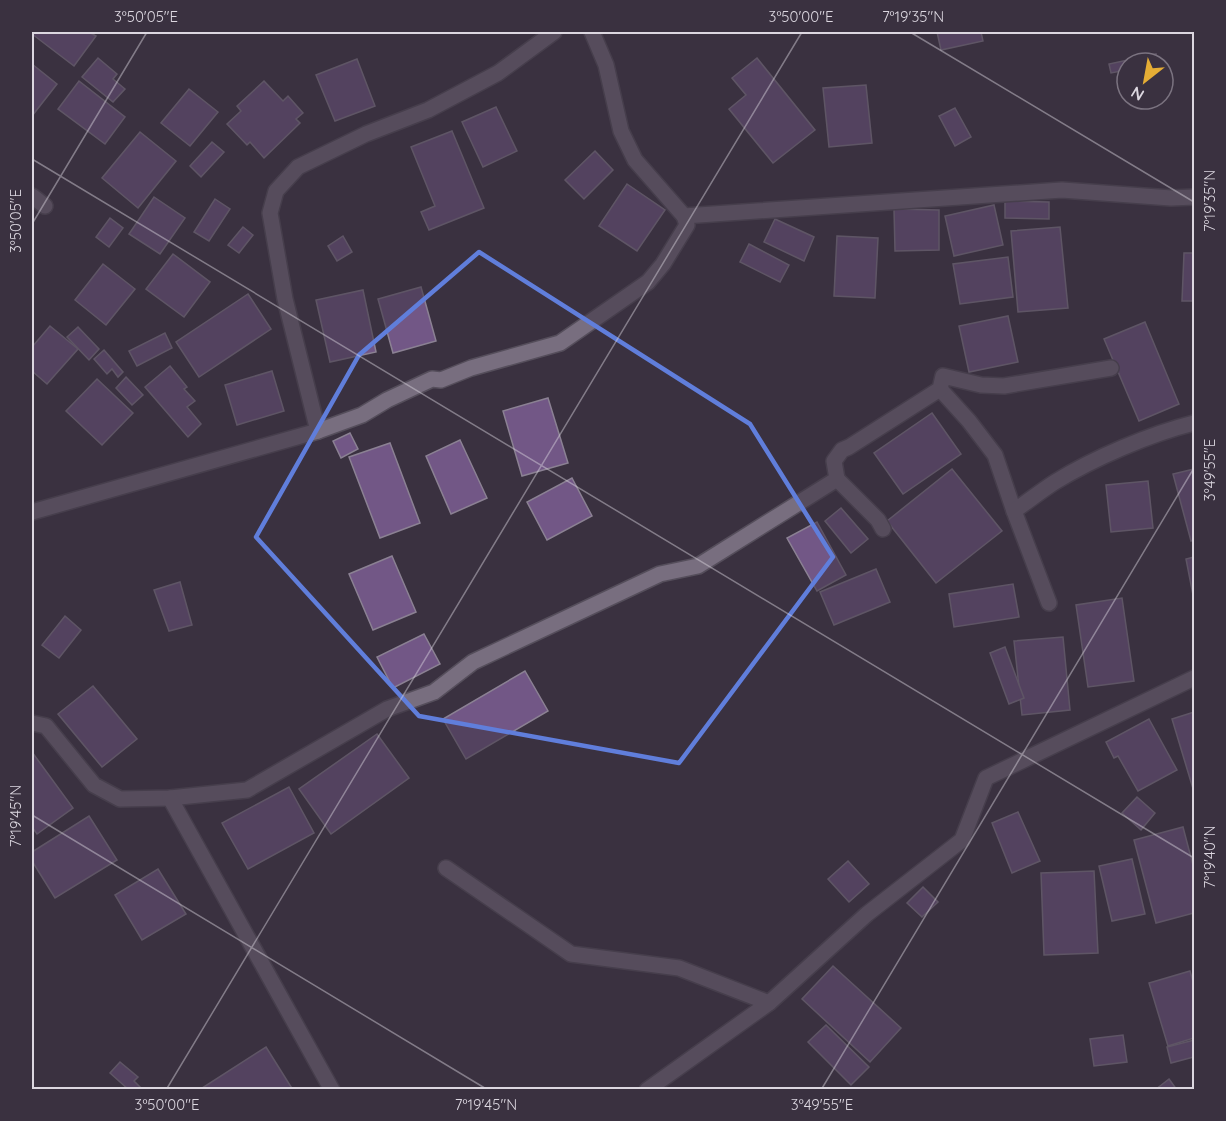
<svg xmlns="http://www.w3.org/2000/svg" width="1226" height="1121" font-family="Quicksand,sans-serif">
<rect width="100%" height="100%" fill="#3a3140"/>
<g fill="#725786" stroke="#8b8193" stroke-width="1.5">
<path d="M32,32h57l7,4 -22,30 -42,-32z"/>
<path d="M937,32h44l2,9 -42,9z"/>
<path d="M1156,54l1,9h-30v7l-16,3 -2,-9z"/>
<path d="M98,58l19,16 -4,5 12,10 -12,13 -31,-25z"/>
<path d="M757,58l58,72 -42,33 -44,-54 17,-14 -14,-17z"/>
<path d="M357,59l18,47 -40,15 -19,-46z"/>
<path d="M32,64l25,20 -25,32z"/>
<path d="M79,81l46,36 -20,27 -47,-35z"/>
<path d="M264,81l19,20 5,-5 15,17 -7,6 4,4 -36,35 -14,-16 -3,3 -20,-21 14,-13 -4,-5z"/>
<path d="M866,85l6,58 -43,4 -6,-59z"/>
<path d="M189,89l29,23 -28,34 -29,-23z"/>
<path d="M496,107l21,44 -34,16 -21,-45z"/>
<path d="M955,108l16,29 -16,9 -16,-30z"/>
<path d="M452,131l32,77 -55,22 -8,-18 14,-6 -24,-59z"/>
<path d="M140,132l36,29 -38,47 -36,-30z"/>
<path d="M212,142l12,10 -23,25 -11,-11z"/>
<path d="M595,151l18,19 -29,29 -19,-19z"/>
<path d="M627,184l38,26 -28,41 -38,-25z"/>
<path d="M154,197l31,21 -25,36 -31,-20z"/>
<path d="M215,199l15,10 -21,32 -15,-9z"/>
<path d="M1005,201l44,1v17l-44,-1z"/>
<path d="M994,205l9,40 -49,11 -9,-40z"/>
<path d="M894,209l45,1v40l-44,1z"/>
<path d="M110,218l13,10 -14,19 -13,-10z"/>
<path d="M775,219l39,18 -10,24 -40,-19z"/>
<path d="M243,227l10,8 -14,18 -11,-8z"/>
<path d="M1060,227l8,81 -50,4 -7,-81z"/>
<path d="M343,236l9,16 -15,9 -9,-15z"/>
<path d="M837,236l41,2 -3,60 -41,-2z"/>
<path d="M749,244l40,21 -9,17 -40,-20z"/>
<path d="M1184,253h10v48h-12z"/>
<path d="M173,254l37,28 -26,35 -38,-28z"/>
<path d="M1008,257l5,40 -53,7 -7,-40z"/>
<path d="M103,264l32,25 -29,36 -31,-25z"/>
<path d="M421,287l15,54 -43,12 -15,-54z"/>
<path d="M363,290l13,62 -46,10 -14,-62z"/>
<path d="M248,294l23,35 -72,48 -23,-35z"/>
<path d="M1008,316l10,46 -49,10 -10,-46z"/>
<path d="M1145,322l34,82 -40,17 -35,-82z"/>
<path d="M50,326l28,23 -31,35 -15,-13v-24z"/>
<path d="M78,327l21,22 -10,11 -22,-23z"/>
<path d="M165,333l7,15 -35,18 -8,-15z"/>
<path d="M104,350l19,22 -5,5 -6,-8 -5,5 -13,-15z"/>
<path d="M170,366l17,21 -3,2 11,12 -8,6 14,17 -13,13 -43,-50z"/>
<path d="M272,371l12,40 -47,14 -12,-40z"/>
<path d="M126,377l17,18 -11,10 -16,-17z"/>
<path d="M97,379l36,34 -31,32 -36,-34z"/>
<path d="M548,398l20,65 -46,13 -19,-65z"/>
<path d="M932,413l29,41 -58,40 -29,-41z"/>
<path d="M350,433l8,16 -17,9 -8,-17z"/>
<path d="M460,440l27,58 -36,16 -25,-58z"/>
<path d="M390,443l30,80 -40,15 -31,-81z"/>
<path d="M952,469l50,62 -66,52 -49,-62z"/>
<path d="M1194,469v71l-3,1 -18,-67z"/>
<path d="M572,478l20,38 -45,24 -20,-38z"/>
<path d="M1148,481l5,47 -42,4 -5,-47z"/>
<path d="M841,508l27,31 -17,14 -26,-32z"/>
<path d="M817,522l29,53 -29,16 -30,-53z"/>
<path d="M392,556l24,56 -43,18 -24,-56z"/>
<path d="M1194,557v43l-8,-41z"/>
<path d="M876,569l14,33 -56,23 -14,-33z"/>
<path d="M180,582l12,43 -23,6 -15,-41z"/>
<path d="M1013,584l6,33 -65,10 -5,-33z"/>
<path d="M1122,598l12,83 -46,6 -12,-82z"/>
<path d="M65,616l16,14 -22,28 -17,-13z"/>
<path d="M424,634l16,30 -47,24 -16,-31z"/>
<path d="M1063,637l7,73 -48,5 -8,-74z"/>
<path d="M1005,647l19,51 -15,6 -19,-51z"/>
<path d="M525,671l23,40 -82,48 -23,-40z"/>
<path d="M93,686l44,53 -35,28 -44,-53z"/>
<path d="M1194,712v80l-22,-73z"/>
<path d="M1149,719l28,51 -39,21 -20,-35 -4,2 -8,-16z"/>
<path d="M377,734l32,44 -78,56 -32,-45z"/>
<path d="M32,752l41,56 -36,26 -5,-7z"/>
<path d="M289,787l25,46 -66,36 -26,-46z"/>
<path d="M1137,797l18,16 -14,17 -19,-17z"/>
<path d="M1018,812l22,49 -28,12 -20,-50z"/>
<path d="M89,816l28,44 -62,38 -23,-37v-9z"/>
<path d="M1183,827l11,42v44l-38,10 -22,-83z"/>
<path d="M1132,859l13,55 -33,7 -13,-55z"/>
<path d="M848,861l21,23 -20,18 -21,-23z"/>
<path d="M158,869l28,45 -44,26 -27,-45z"/>
<path d="M1094,871l4,82 -54,2 -3,-82z"/>
<path d="M923,887l15,15 -16,15 -15,-14z"/>
<path d="M833,966l68,62 -31,34 -68,-63z"/>
<path d="M1190,971l4,14v53l-26,8 -19,-63z"/>
<path d="M826,1025l43,42 -18,18 -43,-43z"/>
<path d="M1123,1035l4,27 -33,4 -4,-27z"/>
<path d="M1194,1040v17l-23,6 -4,-16z"/>
<path d="M266,1047l27,43h-94z"/>
<path d="M120,1062l18,15 -4,4 9,9h-14l-19,-17z"/>
<path d="M1169,1079l8,11h-22z"/>
</g>
<g fill="none" stroke-linecap="round" stroke-linejoin="round">
<g stroke="#554e5b" stroke-width="18">
<g id="minor">
<path d="M32,196l13,10"/>
<path d="M684,216l378,-26 109,8 23,-1"/>
<path d="M940,389l29,32 26,34 19,56 35,92"/>
<path d="M318,431l-33,-132 -15,-86 6,-22 22,-24 68,-33 62,-24 70,-37 56,-41"/>
<path d="M837,479l41,41 5,9"/>
<path d="M1014,511c13,-9 27,-20 41,-29 39,-24 95,-48 139,-59"/>
<path d="M32,512l286,-81 44,-16 25,-15 45,-21 9,1 30,-12 89,-25 88,-61 15,-18 24,-39 -3,-9 -49,-56 -14,-29 -15,-66 -14,-33"/>
<path d="M32,723l14,3 48,59 26,14 50,-1 77,-8 140,-81 47,-17 39,-30 187,-88 38,-8 139,-87 -3,-18 8,-11 7,-3 91,-58 3,-13 38,9 23,1 107,-18"/>
<path d="M170,798l162,292"/>
<path d="M446,868l125,86 108,14 90,35"/>
<path d="M647,1090l122,-87 98,-89 95,-74 24,-62 208,-100"/>
</g>
</g>
<use href="#minor" stroke="#786e7f" stroke-width="15"/>
</g>
<path d="M0 0H1226V1121H0ZM479,252l271,172 83,133 -154,206 -260,-47 -163,-179 103,-182z" fill="#3a3140" fill-opacity=".55" fill-rule="evenodd"/>
<path fill="none" stroke="#607edb" stroke-width="4.5" stroke-linejoin="round" d="M479,252l271,172 83,133 -154,206 -260,-47 -163,-179 103,-182z"/>
<path fill="none" stroke="#dcd7e0" stroke-width="1.5" stroke-opacity="0.45" d="M910,32l284,170M32,159l1162,699M32,224l115,-192M32,815l456,275M166,1090l636,-1058M821,1090l373,-622"/>
<rect width="1226" height="1121" fill="none" stroke="#3a3140" stroke-width="66"/>
<g transform="translate(1145 81) rotate(211)"><circle r="28" fill="#3a3140" stroke="#7b7380" stroke-width="1.5"/>
<path d="M0-4.5L10 22L0 15L-10 22Z" fill="#e5ad35"/>
<text y="-9" font-size="16" font-weight="bold" text-anchor="middle" fill="#dcd7e0">N</text>
</g>
<rect x="33" y="33" width="1160" height="1055" fill="none" stroke="#dcd7e0" stroke-width="2"/>
<g font-size="15" text-anchor="middle" fill="#dcd7e0">
<text x="146" y="22">3°50'05"E</text>
<text x="801" y="22">3°50'00"E</text>
<text x="913" y="22">7°19'35"N</text>
<text transform="translate(1210 201) rotate(-90)" y="5">7°19'35"N</text>
<text transform="translate(16 221) rotate(-90)" y="5">3°50'05"E</text>
<text transform="translate(1210 470) rotate(-90)" y="5">3°49'55"E</text>
<text transform="translate(16 816) rotate(-90)" y="5">7°19'45"N</text>
<text transform="translate(1210 857) rotate(-90)" y="5">7°19'40"N</text>
<text x="167" y="1110">3°50'00"E</text>
<text x="486" y="1110">7°19'45"N</text>
<text x="822" y="1110">3°49'55"E</text>
</g>
</svg>
